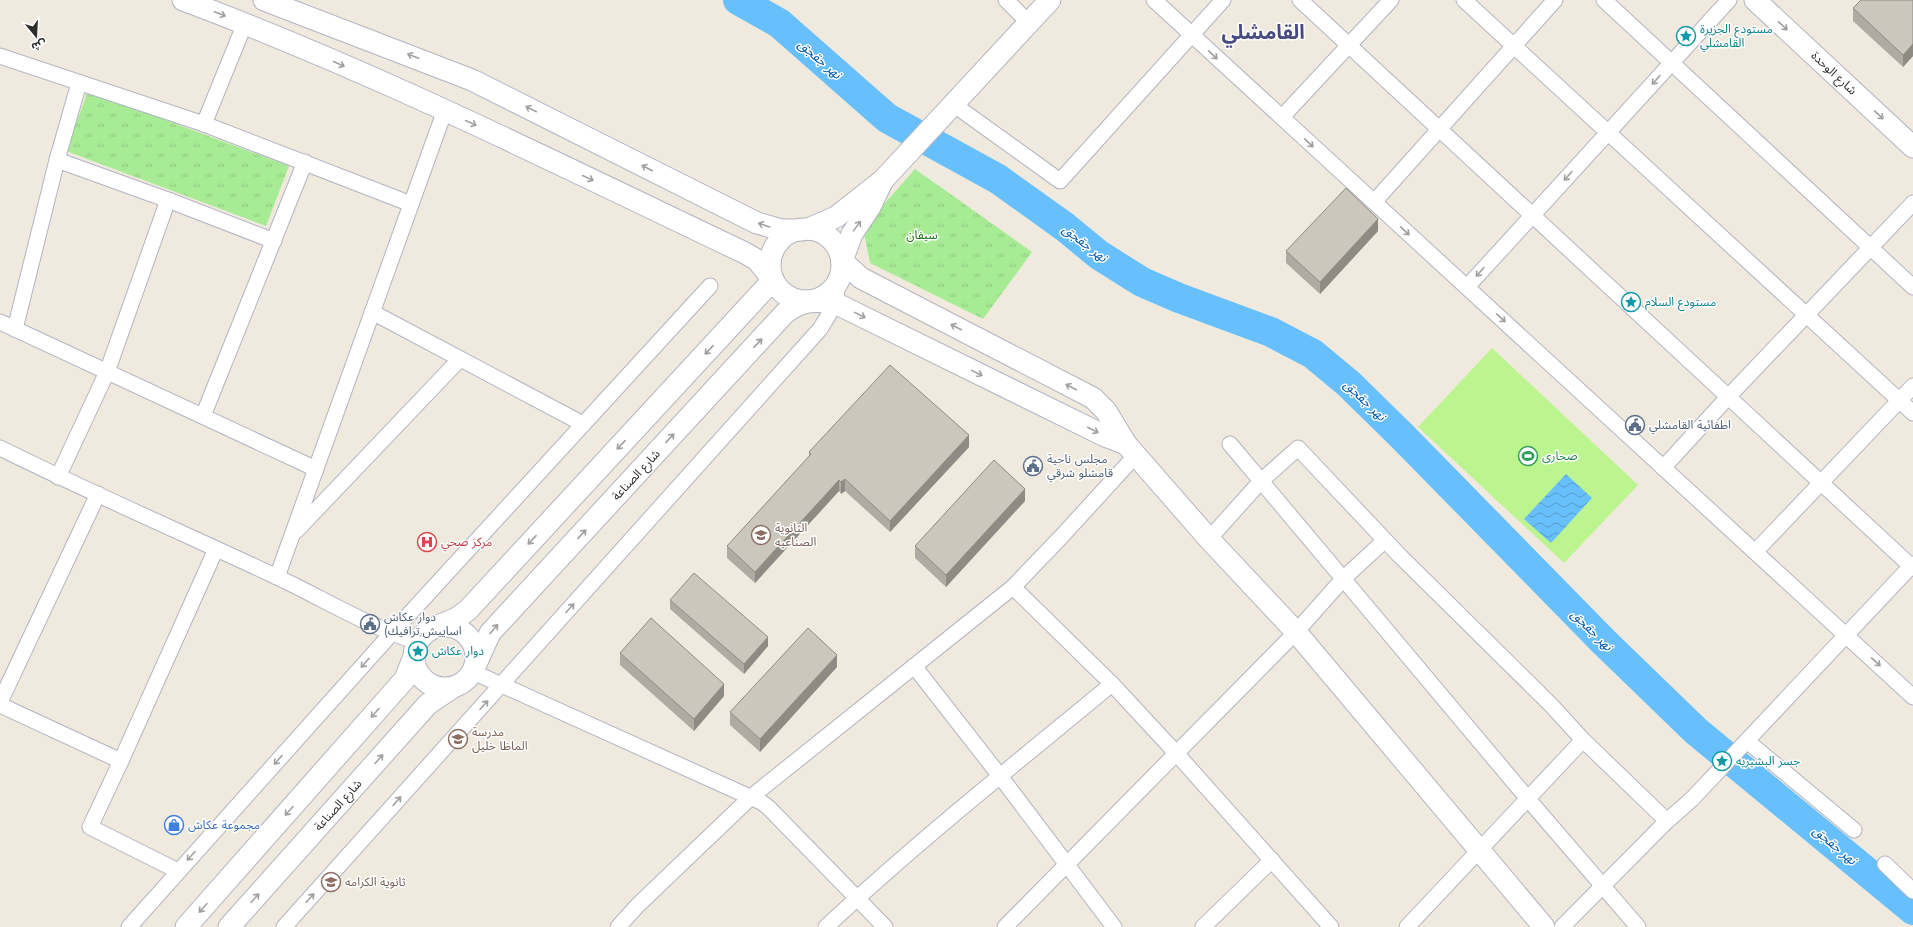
<svg xmlns="http://www.w3.org/2000/svg" width="1913" height="927" font-family="Jost,'Noto Sans Arabic',sans-serif">
<defs>
<pattern id="grass-tufts" width="24" height="20" patternUnits="userSpaceOnUse"><rect width="24" height="20" fill="#a7eb95"/><path d="M3 7l-1-3M5 7V3M7 7l1-3M15 17l-1-3M17 17v-4M19 17l1-3" fill="none" stroke="#90ca81"/></pattern>
<pattern id="water-waves" width="16" height="10" patternUnits="userSpaceOnUse"><rect width="16" height="10" fill="#67c0fc"/><path d="M0 5q4-4 8 0t8 0" fill="none" stroke="#559ccc"/></pattern>
</defs>
<rect width="100%" height="100%" fill="#f0eade"/>
<g fill="url(#grass-tufts)">
<path d="M88,91l201,75 -23,60 -200,-75z"/>
<path d="M915,169l117,83 -49,67 -113,-56 -7,-35z"/>
</g>
<path fill="#bcf490" d="M1492,348l146,137 -74,78 -146,-136z"/>
<path fill="url(#water-waves)" d="M1566,474l26,24 -41,45 -27,-24z"/>
<g fill="none" stroke-linecap="round" stroke-linejoin="round">
<path stroke="#67c0fc" stroke-width="30" d="M738,0l41,23 108,95 111,61 67,48 34,28 43,27 37,16 92,34 42,22 36,30 54,53 201,205 92,89 217,179"/>
<g stroke="#b2b3c2" stroke-width="17">
<g id="street">
<path d="M1006,0l23,23"/>
<path d="M1154,0l759,697"/>
<path d="M1300,0l613,568"/>
<path d="M1464,0l449,413"/>
<path d="M1604,0l309,287"/>
<path d="M0,56l204,68 207,80"/>
<path d="M953,104l107,77 163,-181"/>
<path d="M1282,117l109,-117"/>
<path d="M204,124l41,-101"/>
<path d="M57,160l111,40 106,41"/>
<path d="M1374,202l181,-202"/>
<path d="M1467,287l262,-287"/>
<path d="M372,312l211,112"/>
<path d="M0,322l316,147"/>
<path d="M15,329l42,-169 22,-77"/>
<path d="M203,416l102,-254"/>
<path d="M1230,444l298,355 110,128"/>
<path d="M0,448c91,45 183,85 275,128 47,22 92,50 142,66"/>
<path d="M1663,468l65,-71 185,-194"/>
<path d="M58,477l49,-105 61,-172"/>
<path d="M297,530l163,-171"/>
<path d="M1209,539l52,-58 37,-33 101,107 152,150 32,35 84,81"/>
<path d="M1755,552l158,-166"/>
<path d="M277,577l168,-467"/>
<path d="M1013,587l99,97 64,69 155,174"/>
<path d="M914,666l86,110 114,151"/>
<path d="M473,672l288,130 7,5 117,120"/>
<path d="M0,702l98,-208"/>
<path d="M0,705l121,56"/>
<path d="M1747,741l107,89"/>
<path d="M1885,864l28,27"/>
<path d="M178,871l-88,-44 31,-66 95,-212"/>
<path d="M129,927l262,-293 319,-348"/>
<path d="M284,927l536,-598c10,-16 18,-27 17,-46"/>
<path d="M618,927l20,-22 113,-108 262,-210 48,-50 75,-82"/>
<path d="M826,927c91,-85 189,-163 286,-243"/>
<path d="M1005,927l291,-295 47,-53 41,-38"/>
<path d="M1203,927l69,-67"/>
<path d="M1407,927l176,-187"/>
<path d="M1562,927l105,-106 25,-22 221,-235"/>
</g>
</g>
<g stroke="#b2b3c2" stroke-width="23">
<g id="secondary">
<path d="M183,0c193,72 377,165 562,253l12,7 16,20 -305,330 -11,8 -19,8"/>
<path d="M264,0l208,80 285,143 25,7h20"/>
<path d="M1755,0l158,147"/>
<path d="M883,180l-13,27 -18,27 -10,27 19,17 232,120 13,13 20,33 83,95 87,93 248,295"/>
<path d="M808,229l28,-12 47,-37 167,-180"/>
<circle cx="806" cy="265" r="36"/>
<circle cx="445" cy="657" r="31"/>
<path d="M476,664l14,-31 295,-320c18,-13 29,-13 50,-10l270,133 21,8"/>
<path d="M186,927l219,-248 8,-20"/>
<path d="M229,927l199,-223 24,-16"/>
</g>
</g>
<use href="#street" stroke="#fff" stroke-width="15"/>
<use href="#secondary" stroke="#fff" stroke-width="21"/>
</g>
<g fill="#afaba3">
<path d="M1913,0v56l-10,11 -50,-46v-13z"/>
<path d="M1378,231l-58,63 -34,-31v-12z"/>
<path d="M969,447l-79,85 -45,-41 -4,3 -2,-3 -84,92 -28,-25v-12l82,-89v-5z"/>
<path d="M1025,501l-79,86 -31,-29v-12z"/>
<path d="M670,600l98,46 -24,28 -74,-65z"/>
<path d="M620,653l104,43 -30,35 -74,-66z"/>
<path d="M837,667l-77,85 -30,-27v-13z"/>
</g>
<g fill="#8e8b84">
<path d="M1913,44v12l-10,11v-12z"/>
<path d="M1378,219v12l-58,63v-12z"/>
<path d="M969,435v12l-79,85v-11z"/>
<path d="M845,479v12l-4,3v-12z"/>
<path d="M839,480v11l-84,92v-11z"/>
<path d="M1025,489v12l-79,86v-12z"/>
<path d="M768,637v9l-24,28v-10z"/>
<path d="M837,655v12l-77,85v-13z"/>
<path d="M724,684v12l-30,35v-12z"/>
</g>
<g fill="#cbc7bd" stroke="#8e8b84">
<path d="M1861,0h52v44l-10,11 -50,-47z"/>
<path d="M1346,188l32,31 -58,63 -34,-31z"/>
<path d="M890,365l79,70 -79,86 -45,-42 -4,3 -2,-2 -84,92 -28,-26 84,-92 -2,-2z"/>
<path d="M994,460l31,29 -79,86 -31,-29z"/>
<path d="M694,573l74,64 -24,27 -74,-64z"/>
<path d="M651,618l73,66 -30,35 -74,-66z"/>
<path d="M808,628l29,27 -77,84 -30,-27z"/>
</g>
<defs><path id="oneway-shaft" d="M-6 0H5M1.5-3L5.5 0L1.5 3" fill="none" stroke-width="1.6" stroke-linecap="round" stroke-linejoin="round"/></defs>
<g stroke="#a0a0a0">
<use href="#oneway-shaft" transform="translate(220 14) rotate(21)"/>
<use href="#oneway-shaft" transform="translate(1783 26) rotate(43)"/>
<use href="#oneway-shaft" transform="translate(1213 55) rotate(43)"/>
<use href="#oneway-shaft" transform="translate(413 56) rotate(-159)"/>
<use href="#oneway-shaft" transform="translate(339 64) rotate(24)"/>
<use href="#oneway-shaft" transform="translate(1656 80) rotate(132)"/>
<use href="#oneway-shaft" transform="translate(531 109) rotate(-153)"/>
<use href="#oneway-shaft" transform="translate(1879 115) rotate(43)"/>
<use href="#oneway-shaft" transform="translate(471 123) rotate(25)"/>
<use href="#oneway-shaft" transform="translate(1309 143) rotate(43)"/>
<use href="#oneway-shaft" transform="translate(647 168) rotate(-153)"/>
<use href="#oneway-shaft" transform="translate(1568 176) rotate(132)"/>
<use href="#oneway-shaft" transform="translate(588 178) rotate(25)"/>
<use href="#oneway-shaft" transform="translate(764 225) rotate(-161)"/>
<use href="#oneway-shaft" transform="translate(857 226) rotate(-55)"/>
<use href="#oneway-shaft" transform="translate(1405 231) rotate(43)"/>
<use href="#oneway-shaft" transform="translate(1480 272) rotate(132)"/>
<use href="#oneway-shaft" transform="translate(860 315) rotate(26)"/>
<use href="#oneway-shaft" transform="translate(1501 318) rotate(43)"/>
<use href="#oneway-shaft" transform="translate(956 327) rotate(-153)"/>
<use href="#oneway-shaft" transform="translate(758 343) rotate(-47)"/>
<use href="#oneway-shaft" transform="translate(709 350) rotate(133)"/>
<use href="#oneway-shaft" transform="translate(977 373) rotate(26)"/>
<use href="#oneway-shaft" transform="translate(1071 387) rotate(-153)"/>
<use href="#oneway-shaft" transform="translate(1093 430) rotate(27)"/>
<use href="#oneway-shaft" transform="translate(670 438) rotate(-47)"/>
<use href="#oneway-shaft" transform="translate(621 445) rotate(133)"/>
<use href="#oneway-shaft" transform="translate(582 534) rotate(-47)"/>
<use href="#oneway-shaft" transform="translate(532 540) rotate(133)"/>
<use href="#oneway-shaft" transform="translate(570 608) rotate(-48)"/>
<use href="#oneway-shaft" transform="translate(494 629) rotate(-49)"/>
<use href="#oneway-shaft" transform="translate(1876 662) rotate(43)"/>
<use href="#oneway-shaft" transform="translate(365 663) rotate(132)"/>
<use href="#oneway-shaft" transform="translate(484 705) rotate(-48)"/>
<use href="#oneway-shaft" transform="translate(375 713) rotate(132)"/>
<use href="#oneway-shaft" transform="translate(379 759) rotate(-48)"/>
<use href="#oneway-shaft" transform="translate(278 760) rotate(132)"/>
<use href="#oneway-shaft" transform="translate(397 801) rotate(-48)"/>
<use href="#oneway-shaft" transform="translate(289 811) rotate(132)"/>
<use href="#oneway-shaft" transform="translate(191 856) rotate(132)"/>
<use href="#oneway-shaft" transform="translate(255 898) rotate(-48)"/>
<use href="#oneway-shaft" transform="translate(310 898) rotate(-48)"/>
<use href="#oneway-shaft" transform="translate(203 908) rotate(132)"/>
</g>
<defs>
<g id="sight-ring" transform="scale(1)"><circle r="9.5" fill="#fff" stroke="#0f9aa8" stroke-width="1.5"/><path d="M0-6L1.8-2.2L6-1.7L2.9 1.2L3.7 5.4L0 3.3L-3.7 5.4L-2.9 1.2L-6-1.7L-1.8-2.2Z" fill="#0f9aa8"/></g>
<g id="civic-ring" transform="scale(1)"><circle r="9.5" fill="#fff" stroke="#5c6f8a" stroke-width="1.5"/><path d="M-.6-6.5H3V-4.5H.6V-3L4-1V1h2V6H-6V1h2V-1L-.6-3ZM-1.2 2.5V6h2.4V2.5Z" fill="#5c6f8a"/></g>
<g id="stadium-ring" transform="scale(1)"><circle r="9.5" fill="#fff" stroke="#2e9e5b" stroke-width="1.5"/><path d="M0-5a6.5 5 0 1 0 0 10a6.5 5 0 1 0 0-10ZM-3.5-1.8h7v3.6h-7Z" fill="#2e9e5b"/></g>
<g id="school-ring" transform="scale(1)"><circle r="9.5" fill="#fff" stroke="#8d6e63" stroke-width="1.5"/><path d="M0-5L7-2L0 1L-7-2ZM-4 1L0 2.5L4 1V4Q0 6-4 4Z" fill="#8d6e63"/></g>
<g id="hospital-ring" transform="scale(1)"><circle r="9.5" fill="#fff" stroke="#e0444e" stroke-width="1.5"/><path d="M-5-5h3v3.5h4V-5h3V5h-3V1.5h-4V5h-3Z" fill="#e0444e"/></g>
<g id="shop-ring" transform="scale(1)"><circle r="9.5" fill="#fff" stroke="#3f7fe0" stroke-width="1.5"/><path d="M-5-2.5h2.3a2.7 3.5 0 0 1 5.4 0H5L5.5 6h-11ZM-1.5-2.5h3a1.5 2.3 0 0 0-3 0Z" fill="#3f7fe0"/></g>
</defs>
<g fill-rule="evenodd">
<use href="#sight-ring" x="1686" y="36"/>
<use href="#sight-ring" x="1631" y="302"/>
<use href="#civic-ring" x="1635" y="425"/>
<use href="#stadium-ring" x="1528" y="456"/>
<use href="#civic-ring" x="1033" y="466"/>
<use href="#school-ring" x="761" y="535"/>
<use href="#hospital-ring" x="427" y="542"/>
<use href="#civic-ring" x="370" y="624"/>
<use href="#sight-ring" x="418" y="651"/>
<use href="#school-ring" x="458" y="739"/>
<use href="#sight-ring" x="1722" y="761"/>
<use href="#shop-ring" x="174" y="825"/>
<use href="#school-ring" x="331" y="882"/>
</g>
<g text-anchor="middle" dominant-baseline="central" stroke-width="3" stroke-linejoin="round" paint-order="stroke">
<g font-size="12" fill="#0d838f" stroke="#fff" text-anchor="start">
<text x="1700" y="29">مستودع الجزيرة<tspan x="1700" dy="14">القامشلي</tspan></text>
<text x="1645" y="302">مستودع السلام</text>
<text x="432" y="651">دوار عكاش</text>
<text x="1736" y="761">جسر البشيريه</text>
</g>
<g font-size="12" fill="#2d2d2d" stroke="#fff">
<text transform="translate(1834 73) rotate(43)">شارع الوحدة</text>
<text transform="translate(636 475) rotate(-47)">شارع الصناعة</text>
<text transform="translate(338 805) rotate(-48)">شارع الصناعة</text>
</g>
<g font-size="12" fill="#1a7413" stroke="#fff">
<text x="922" y="235">سيفان</text>
</g>
<g font-size="12" fill="#4e5e75" stroke="#fff" text-anchor="start">
<text x="1649" y="425">اطفائية القامشلي</text>
<text x="1047" y="459">مجلس ناحية<tspan x="1047" dy="14">قامشلو شرقي</tspan></text>
<text x="384" y="617">دوار عكاش<tspan x="384" dy="14">(اساييش٫ترافيك</tspan></text>
</g>
<g font-size="12" fill="#27864d" stroke="#fff" text-anchor="start">
<text x="1542" y="456">صحارى</text>
</g>
<g font-size="12" fill="#785e54" stroke="#fff" text-anchor="start">
<text x="775" y="528">الثانوية<tspan x="775" dy="14">الصناعيه</tspan></text>
<text x="472" y="732">مدرسة<tspan x="472" dy="14">الماظا خليل</tspan></text>
<text x="345" y="882">ثانوية الكرامه</text>
</g>
<g font-size="12" fill="#be3a42" stroke="#fff" text-anchor="start">
<text x="441" y="542">مركز صحي</text>
</g>
<g font-size="12" fill="#366cbe" stroke="#fff" text-anchor="start">
<text x="188" y="825">مجموعة عكاش</text>
</g>
<g font-size="13" font-style="italic" fill="#005aae" stroke="#fff">
<text transform="translate(820 59) rotate(41)">نهر جقجق</text>
<text transform="translate(1085 243) rotate(38)">نهر جقجق</text>
<text transform="translate(1365 400) rotate(44)">نهر جقجق</text>
<text transform="translate(1592 630) rotate(45)">نهر جقجق</text>
<text transform="translate(1835 845) rotate(40)">نهر جقجق</text>
</g>
<g font-size="20" font-weight="bold" fill="#474a83" stroke="#fff">
<text x="1263" y="32">القامشلي</text>
</g>
</g>
<g transform="translate(36 36) rotate(162)" stroke="#ffffff" stroke-width="3" paint-order="stroke">
<path d="M0-3L7 15L0 10L-7 15Z" fill="#2d2d2d"/>
<text y="-6" font-size="11" font-weight="bold" text-anchor="middle" fill="#2d2d2d">ش</text>
</g>
</svg>
